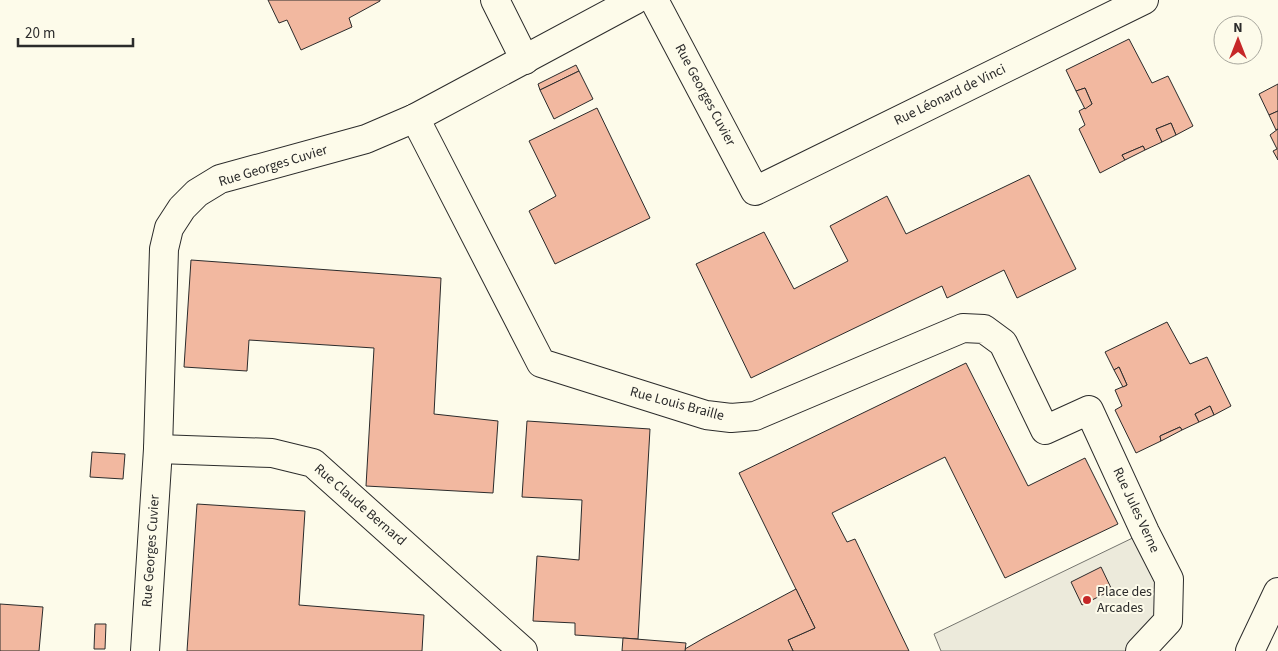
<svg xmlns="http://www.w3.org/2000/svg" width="1278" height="651" font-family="'Source Sans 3',sans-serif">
<rect width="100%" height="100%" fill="#fdfbea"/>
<path fill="#eceadb" stroke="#74746e" d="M1145,532l23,89 -28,30h-199l-7,-17z"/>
<g fill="#f2b8a0" stroke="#2b2b2b">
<path d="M268,0h112v1l-31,17 3,9 -51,23 -14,-30 -8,3z"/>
<path d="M1129,39l23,44 16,-7 25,50 -17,9 -5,-12 -15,6 6,13 -17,8 -2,-4 -21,9 3,5 -25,13 -21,-44 6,-4 -6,-14 13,-7 -7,-16 -9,3 -10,-21z"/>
<path d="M576,65l3,6 -39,19 -2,-6z"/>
<path d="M579,71l14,28 -39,20 -14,-29z"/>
<path d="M1278,84v27l-9,4 -10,-21z"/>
<path d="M1085,88l7,16 -7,5 -9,-18z"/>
<path d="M597,108l53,110 -95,46 -26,-53 27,-15 -27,-55z"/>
<path d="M1278,111v18l-2,1 -7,-15z"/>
<path d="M1171,123l5,12 -14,7 -6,-13z"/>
<path d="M1278,129v31l-5,-9 4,-2 -7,-14z"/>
<path d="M1143,146l2,4 -20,10 -3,-5z"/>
<path d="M1029,175l47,94 -59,29 -13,-28 -57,28 -5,-12 -191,92 -55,-114 68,-32 30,57 54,-28 -18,-35 57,-30 19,38z"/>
<path d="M191,260l250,18 -7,136 64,7 -5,72 -127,-7 8,-138 -125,-8 -2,31 -63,-4z"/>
<path d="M1167,322l23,42 17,-7 24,49 -17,9 -4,-9 -15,8 4,8 -17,8 -2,-3 -20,9 1,5 -25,12 -21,-43 7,-4 -7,-16 12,-5 -8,-18 -5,3 -9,-18z"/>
<path d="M966,363l62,123 57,-28 33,66 -113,54 -60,-121 -113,56 15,29 8,-3 54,112h-116l-5,-11 27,-12 -76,-155z"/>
<path d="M1119,367l8,18 -4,2 -9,-17z"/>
<path d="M1210,406l4,9 -15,7 -4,-8z"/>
<path d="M527,421l123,8 -12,210 -63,-4v-12l-42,-2 4,-65 42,4 3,-60 -60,-3z"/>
<path d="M1180,427l2,3 -21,11 -1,-5z"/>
<path d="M92,452l33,2 -2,25 -33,-2z"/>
<path d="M197,504l108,7 -6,94 125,10 -2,36h-235z"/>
<path d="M1101,567l11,23 -30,15 -11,-23z"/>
<path d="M796,589l19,39 -27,12 5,11h-108v-2l19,-11z"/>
<path d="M0,604l43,3 -4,44h-39z"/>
<path d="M95,624h11l-1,25h-11z"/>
<path d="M623,638l63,5 -1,8h-63z"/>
</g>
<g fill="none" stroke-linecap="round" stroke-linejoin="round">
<g stroke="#2b2b2b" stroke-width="30">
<g id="street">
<path d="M495,0l30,60"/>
<path d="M654,0l101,191 389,-191"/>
<path d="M415,118l126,245 165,52 25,3 24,-2 208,-88 21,1 19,14 42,87 44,-20 56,122 24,47 -1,42 -28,30"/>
<path d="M158,449l114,4 41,10 210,188"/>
<path d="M145,651l13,-202 6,-200 5,-21 13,-20 15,-15 23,-14 146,-40 49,-21 220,-118"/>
</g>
</g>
<g stroke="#2b2b2b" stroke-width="30">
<path id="secondary" d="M1250,651l28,-59"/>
</g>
<use href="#street" stroke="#fdfbea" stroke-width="28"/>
<use href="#secondary" stroke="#fdfbea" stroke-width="28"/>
</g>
<circle fill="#c62828" stroke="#fdfbea" stroke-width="2" cx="1087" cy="600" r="5"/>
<g text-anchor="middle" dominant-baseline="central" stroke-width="4" stroke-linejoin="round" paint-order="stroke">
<g font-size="14" fill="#2b2b2b" stroke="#fdfbea">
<text transform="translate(705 95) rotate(62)">Rue Georges Cuvier</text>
<text transform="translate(950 95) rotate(-26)">Rue Léonard de Vinci</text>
<text transform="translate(273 166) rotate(-17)">Rue Georges Cuvier</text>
<text transform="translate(677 404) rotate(15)">Rue Louis Braille</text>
<text transform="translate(360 505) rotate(41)">Rue Claude Bernard</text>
<text transform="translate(1136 510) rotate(65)">Rue Jules Verne</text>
<text transform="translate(151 551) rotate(-86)">Rue Georges Cuvier</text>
</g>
<g font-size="14" fill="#2b2b2b" stroke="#fdfbea" text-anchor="start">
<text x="1097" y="592">Place des<tspan x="1097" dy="16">Arcades</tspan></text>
</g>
</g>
<g transform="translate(1238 40)"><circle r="24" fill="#fdfbea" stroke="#a9a89e"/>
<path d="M0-4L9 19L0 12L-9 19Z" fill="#c62828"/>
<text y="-8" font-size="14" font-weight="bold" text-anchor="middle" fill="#2b2b2b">N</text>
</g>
<path d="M18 38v8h115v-8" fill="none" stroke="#2b2b2b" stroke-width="2.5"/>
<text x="25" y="38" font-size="15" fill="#2b2b2b" stroke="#fdfbea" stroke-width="4" paint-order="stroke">20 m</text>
</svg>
